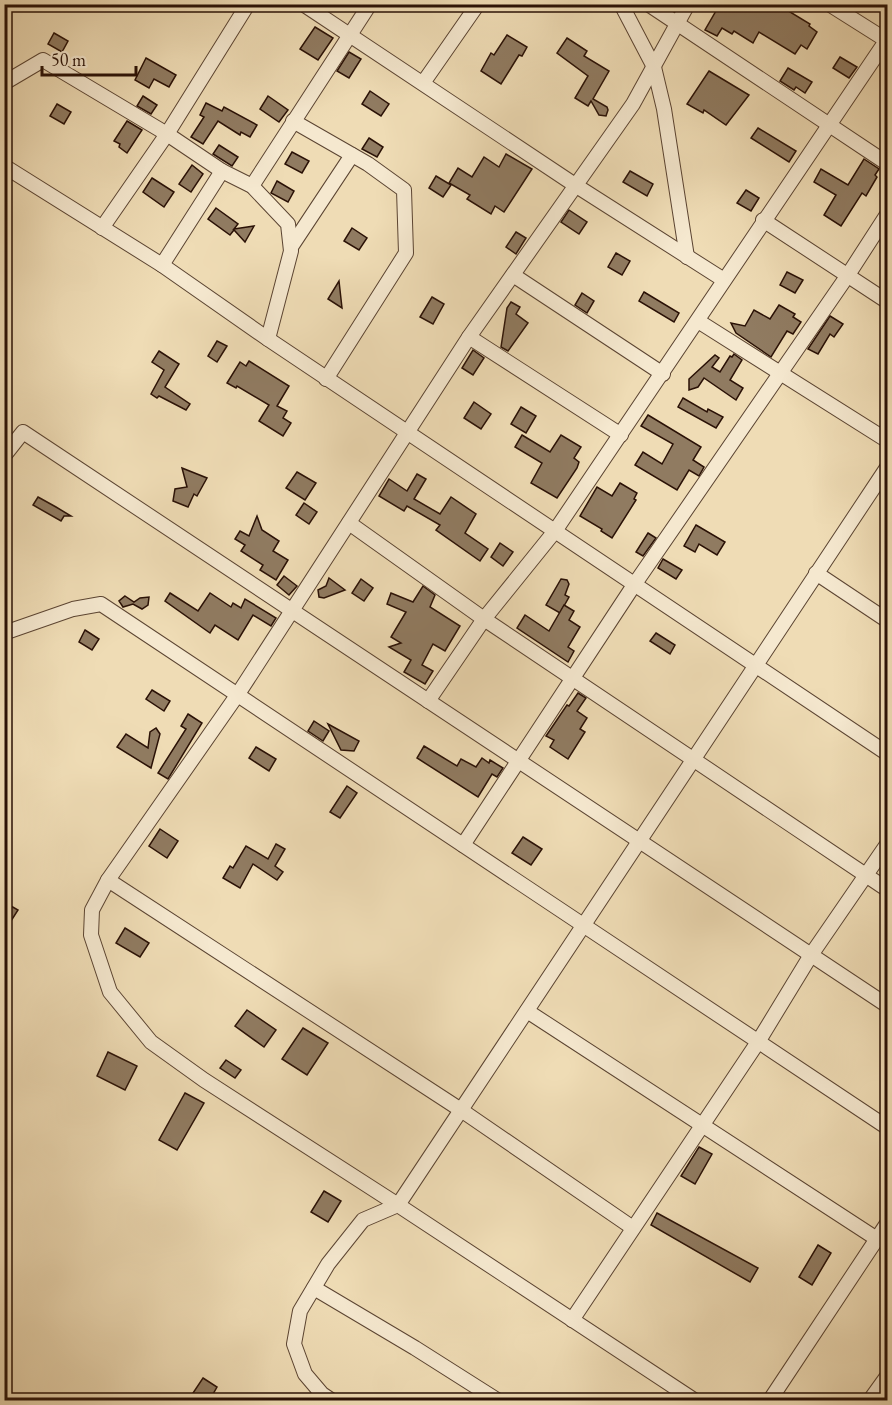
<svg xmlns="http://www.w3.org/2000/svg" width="892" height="1405" font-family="'EB Garamond',serif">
<rect width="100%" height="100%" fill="#efdcb5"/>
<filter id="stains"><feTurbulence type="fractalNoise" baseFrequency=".00333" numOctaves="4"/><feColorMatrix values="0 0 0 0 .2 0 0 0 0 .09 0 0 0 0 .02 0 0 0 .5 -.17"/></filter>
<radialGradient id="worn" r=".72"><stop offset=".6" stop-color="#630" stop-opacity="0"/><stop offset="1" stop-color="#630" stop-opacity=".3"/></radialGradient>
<g fill="#907b61" stroke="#2a1106" stroke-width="1.5">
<path d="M720,4h57l33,20 -1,2 8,6 -10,17 -6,-4 -6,9 -36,-22 -6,11 -19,-12 -2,3 -10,-6 -5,8 -12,-6z"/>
<path d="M315,27l18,11 -15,22 -18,-11z"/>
<path d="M54,33l14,8 -6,11 -14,-8z"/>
<path d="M507,35l20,12 -5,9 -3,-1 -18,29 -20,-13 10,-18 3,2z"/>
<path d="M567,38l20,13 -3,5 25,15 -16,28 14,8 1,3 -2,6 -7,-1 -8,-14 -3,5 -13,-8 13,-22 -31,-23z"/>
<path d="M349,52l12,7 -12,19 -12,-7z"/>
<path d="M840,57l17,10 -8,11 -16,-10z"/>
<path d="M146,58l30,17 -7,12 -15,-8 -5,9 -14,-8z"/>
<path d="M788,68l24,14 -7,11 -9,-6 -2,3 -14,-9z"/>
<path d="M709,71l40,24 -23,30 -22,-15 -1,3 -16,-9z"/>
<path d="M370,91l19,13 -8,12 -19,-12z"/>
<path d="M143,96l14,9 -6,9 -14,-8z"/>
<path d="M268,96l20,14 -9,12 -19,-13z"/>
<path d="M206,103l16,8 2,-4 33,18 -7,12 -9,-5 -1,3 -22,-14 -15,23 -12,-7 13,-20 -4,-2z"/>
<path d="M57,104l14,8 -7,12 -14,-8z"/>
<path d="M127,121l15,9 -15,23 -8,-6 1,-3 -6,-3z"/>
<path d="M758,128l38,23 -7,11 -38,-24z"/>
<path d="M369,138l14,9 -6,10 -15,-8z"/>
<path d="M219,145l19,12 -6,9 -19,-12z"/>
<path d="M292,152l17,9 -7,12 -17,-9z"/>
<path d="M506,154l26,15 -28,43 -9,-6 -4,8 -24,-15 3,-4 -21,-12 9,-15 14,9 12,-20 15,10z"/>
<path d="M864,159l15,10 -4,6 2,2 -11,19 -4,-3 -21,33 -17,-11 12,-20 -22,-13 7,-13 27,16z"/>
<path d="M192,165l11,9 -12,18 -12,-8z"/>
<path d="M630,171l23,13 -6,12 -24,-14z"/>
<path d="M436,176l15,9 -8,12 -14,-9z"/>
<path d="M152,178l22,14 -10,15 -21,-15z"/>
<path d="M277,181l17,10 -6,11 -17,-9z"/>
<path d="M746,190l13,8 -8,13 -14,-8z"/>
<path d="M216,208l22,16 -4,5 20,-3 -9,16 -11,-12 -4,5 -22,-16z"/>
<path d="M569,210l18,12 -8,12 -18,-12z"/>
<path d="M352,228l15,10 -8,12 -15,-9z"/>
<path d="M516,232l10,6 -10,16 -10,-7z"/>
<path d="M616,253l14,8 -8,14 -14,-8z"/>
<path d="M787,272l16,8 -8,13 -15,-8z"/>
<path d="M339,281l3,27 -14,-9z"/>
<path d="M644,292l35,21 -5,9 -35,-21z"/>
<path d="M582,293l12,8 -7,12 -12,-8z"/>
<path d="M432,297l12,7 -11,20 -13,-7z"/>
<path d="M511,302l9,5 -4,7 12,9 -20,28 -7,-4 6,-39z"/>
<path d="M779,305l16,9 -2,3 8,5 -8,12 -6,-3 -16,26 -35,-24 -5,-10 14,3 9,-16 16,9z"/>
<path d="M830,316l13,8 -9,13 -4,-3 -12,20 -10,-5z"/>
<path d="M217,341l10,5 -10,16 -9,-6z"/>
<path d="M473,350l11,8 -11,17 -11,-7z"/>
<path d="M159,351l20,13 -14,23 25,17 -4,6 -27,-14 -2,2 -6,-4 13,-24 -12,-8z"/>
<path d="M734,354l8,6 -12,20 13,8 -7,12 -32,-22 -6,9 -9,3v-11l26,-24 4,3 -7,9 8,5 10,-16 2,1z"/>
<path d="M249,361l40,25 -12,20 10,5 -4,7 8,5 -8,13 -24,-15 10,-16 -32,-19 -1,2 -9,-5 13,-21 6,4z"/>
<path d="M683,398l24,14 1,-3 15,8 -7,11 -38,-21z"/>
<path d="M474,402l17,12 -10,15 -17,-11z"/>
<path d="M521,407l15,9 -10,17 -15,-9z"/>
<path d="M648,415l53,32 -8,13 11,7 -5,9 -10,-6 -12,20 -42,-25 8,-13 19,12 11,-20 -32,-18z"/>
<path d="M522,435l28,17 11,-17 20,12 -7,11 5,4 -2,6 -20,30 -26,-15 11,-20 -27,-16z"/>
<path d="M182,468l25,10 -10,18 -3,-2 -6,13 -15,-6 2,-12 12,-2z"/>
<path d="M297,472l19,11 -11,17 -19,-12z"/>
<path d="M417,474l9,5 -12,20 26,15 11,-17 25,17 -11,19 23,16 -8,12 -44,-31 4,-5 -33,-19 -3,5 -25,-15 10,-17 18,12z"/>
<path d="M620,483l17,10 -3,6 2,1 -24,38 -11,-7 1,-2 -22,-13 17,-29 15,9z"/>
<path d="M38,497l18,10 15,9h-7l-3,5 -28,-16z"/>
<path d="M304,503l13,9 -8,12 -13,-9z"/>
<path d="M257,516l5,14 17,11 -6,10 15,9 -12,20 -16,-10 3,-5 -22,-14 4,-6 -10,-6 5,-8 9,5z"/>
<path d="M696,525l29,17 -8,13 -18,-11 -4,8 -11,-6z"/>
<path d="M648,533l8,5 -13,18 -7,-4z"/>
<path d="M500,543l13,9 -10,14 -12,-9z"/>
<path d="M663,559l19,11 -6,9 -18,-11z"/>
<path d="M284,576l13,10 -8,9 -12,-10z"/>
<path d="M329,578l16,12 -21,8 -5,-1 -1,-7 8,-4z"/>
<path d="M361,579l12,9 -9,13 -12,-8z"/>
<path d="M561,579l6,1 2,4 -4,11 4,2 -9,16 -14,-8z"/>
<path d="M423,586l12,9 -5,12 30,19 -15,25 -12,-7 -11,21 11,6 -8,13 -21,-12 7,-12 -22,-13 12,-4 -10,-6 15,-25 -19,-8 4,-11 22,9z"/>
<path d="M170,593l28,18 12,-18 21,14 2,-4 8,5 4,-9 31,19 -5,8 -18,-11 -15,25 -23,-15 -5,8 -45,-32z"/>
<path d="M125,596l9,6 6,-4 9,-1 -1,8 -6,4 -9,-5 -10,3 -4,-6z"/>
<path d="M564,605l10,6 -5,9 11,7 -12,20 6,4 -6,11 -51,-34 8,-13 24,16z"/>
<path d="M85,630l14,9 -7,11 -13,-8z"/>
<path d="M656,633l19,12 -5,9 -20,-13z"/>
<path d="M152,690l18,11 -6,10 -18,-12z"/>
<path d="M578,693l8,5 -9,13 10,7 -7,11 5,3 -17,27 -18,-12 4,-7 -8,-4 21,-31 2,1z"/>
<path d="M188,714l14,9 -34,56 -10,-6 28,-44 -5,-3z"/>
<path d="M314,721l15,10 -6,10 -15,-10z"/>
<path d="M328,724l31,17 -5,10 -13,-1z"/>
<path d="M156,728l4,6 -9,34 -34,-21 9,-13 22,14 2,-16z"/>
<path d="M424,746l33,20 4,-7 15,8 6,-9 7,5 1,-3 13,8 -6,9 -5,-3 -14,23 -61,-39z"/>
<path d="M256,747l20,12 -7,12 -20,-13z"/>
<path d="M347,786l10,7 -17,25 -10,-6z"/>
<path d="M160,829l18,12 -11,17 -18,-12z"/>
<path d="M523,837l19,12 -11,16 -19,-12z"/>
<path d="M276,844l9,5 -10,17 8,6 -6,8 -24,-16 -13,24 -17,-10 7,-12 3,2 13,-22 22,13z"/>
<path d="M4,902l14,8 -14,22z"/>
<path d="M125,928l24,15 -9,14 -24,-14z"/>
<path d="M247,1010l29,20 -12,17 -29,-21z"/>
<path d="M303,1028l25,15 -21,32 -25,-16z"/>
<path d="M108,1052l29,14 -12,24 -28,-14z"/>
<path d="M226,1060l15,10 -6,8 -15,-10z"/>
<path d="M185,1093l19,10 -27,47 -18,-10z"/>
<path d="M699,1147l13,7 -17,30 -14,-8z"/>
<path d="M324,1191l17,10 -13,21 -17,-10z"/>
<path d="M657,1213l101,55 -8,14 -99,-57z"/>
<path d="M818,1245l13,8 -19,32 -13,-8z"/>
<path d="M203,1378l14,9 -8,14h-4l-12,-8z"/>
</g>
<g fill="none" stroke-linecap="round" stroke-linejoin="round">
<g stroke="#5b4432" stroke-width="16">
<g id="street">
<path d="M303,4l272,181 149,95"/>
<path d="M621,4l33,63 10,42 23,148"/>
<path d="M648,4l240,160"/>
<path d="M688,4l-55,100 -164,233 -231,357 -130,186 -16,30 -1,25 19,57 41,50 53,38 194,125 296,195"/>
<path d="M829,4l57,36"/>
<path d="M4,83l39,-23 124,74 55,37 30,15 36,38 3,27 -23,88"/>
<path d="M423,83l55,-79"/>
<path d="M293,121l75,43 36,26 2,63 -80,126"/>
<path d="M4,166l158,99 106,74 620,415"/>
<path d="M252,186l118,-182"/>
<path d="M763,220l125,82"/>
<path d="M102,228l65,-94 81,-130"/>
<path d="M291,247l61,-92"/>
<path d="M162,265l60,-94"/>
<path d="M513,275l150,99"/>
<path d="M698,321l190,120"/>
<path d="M469,337l152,98"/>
<path d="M4,456l19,-24 865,574"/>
<path d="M349,523l135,96 404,271"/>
<path d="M816,573l72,48"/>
<path d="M4,633l69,-24 28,-5 787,524"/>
<path d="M428,701l56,-82 71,-88 333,-493"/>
<path d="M463,845l171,-260 214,-310 40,-62"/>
<path d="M108,880l353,230 172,118"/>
<path d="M527,1011l350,228"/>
<path d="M314,1288l101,60 82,52"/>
<path d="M572,1320l186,-278 53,-87 77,-112"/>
<path d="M331,1400l-9,-6 -17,-20 -11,-30 6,-33 28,-47 35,-44 35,-15 490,-739"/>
<path d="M770,1400l118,-178"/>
<path d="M870,1400l18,-25"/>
</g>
</g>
<use href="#street" stroke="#f5e8cf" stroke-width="14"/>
</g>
<rect width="892" height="1405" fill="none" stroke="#efdcb5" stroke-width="24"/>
<rect x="6" y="6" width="880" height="1393" fill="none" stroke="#2a1106" stroke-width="3"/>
<rect x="12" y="12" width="868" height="1381" fill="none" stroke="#2a1106" stroke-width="1.5"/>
<path d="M42 66v9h94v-9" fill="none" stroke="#2a1106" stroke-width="3"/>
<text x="51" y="66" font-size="18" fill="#2a1106" stroke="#f5e8cf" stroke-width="4.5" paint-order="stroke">50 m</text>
<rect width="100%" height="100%" filter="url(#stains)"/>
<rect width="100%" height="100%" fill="url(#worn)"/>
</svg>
